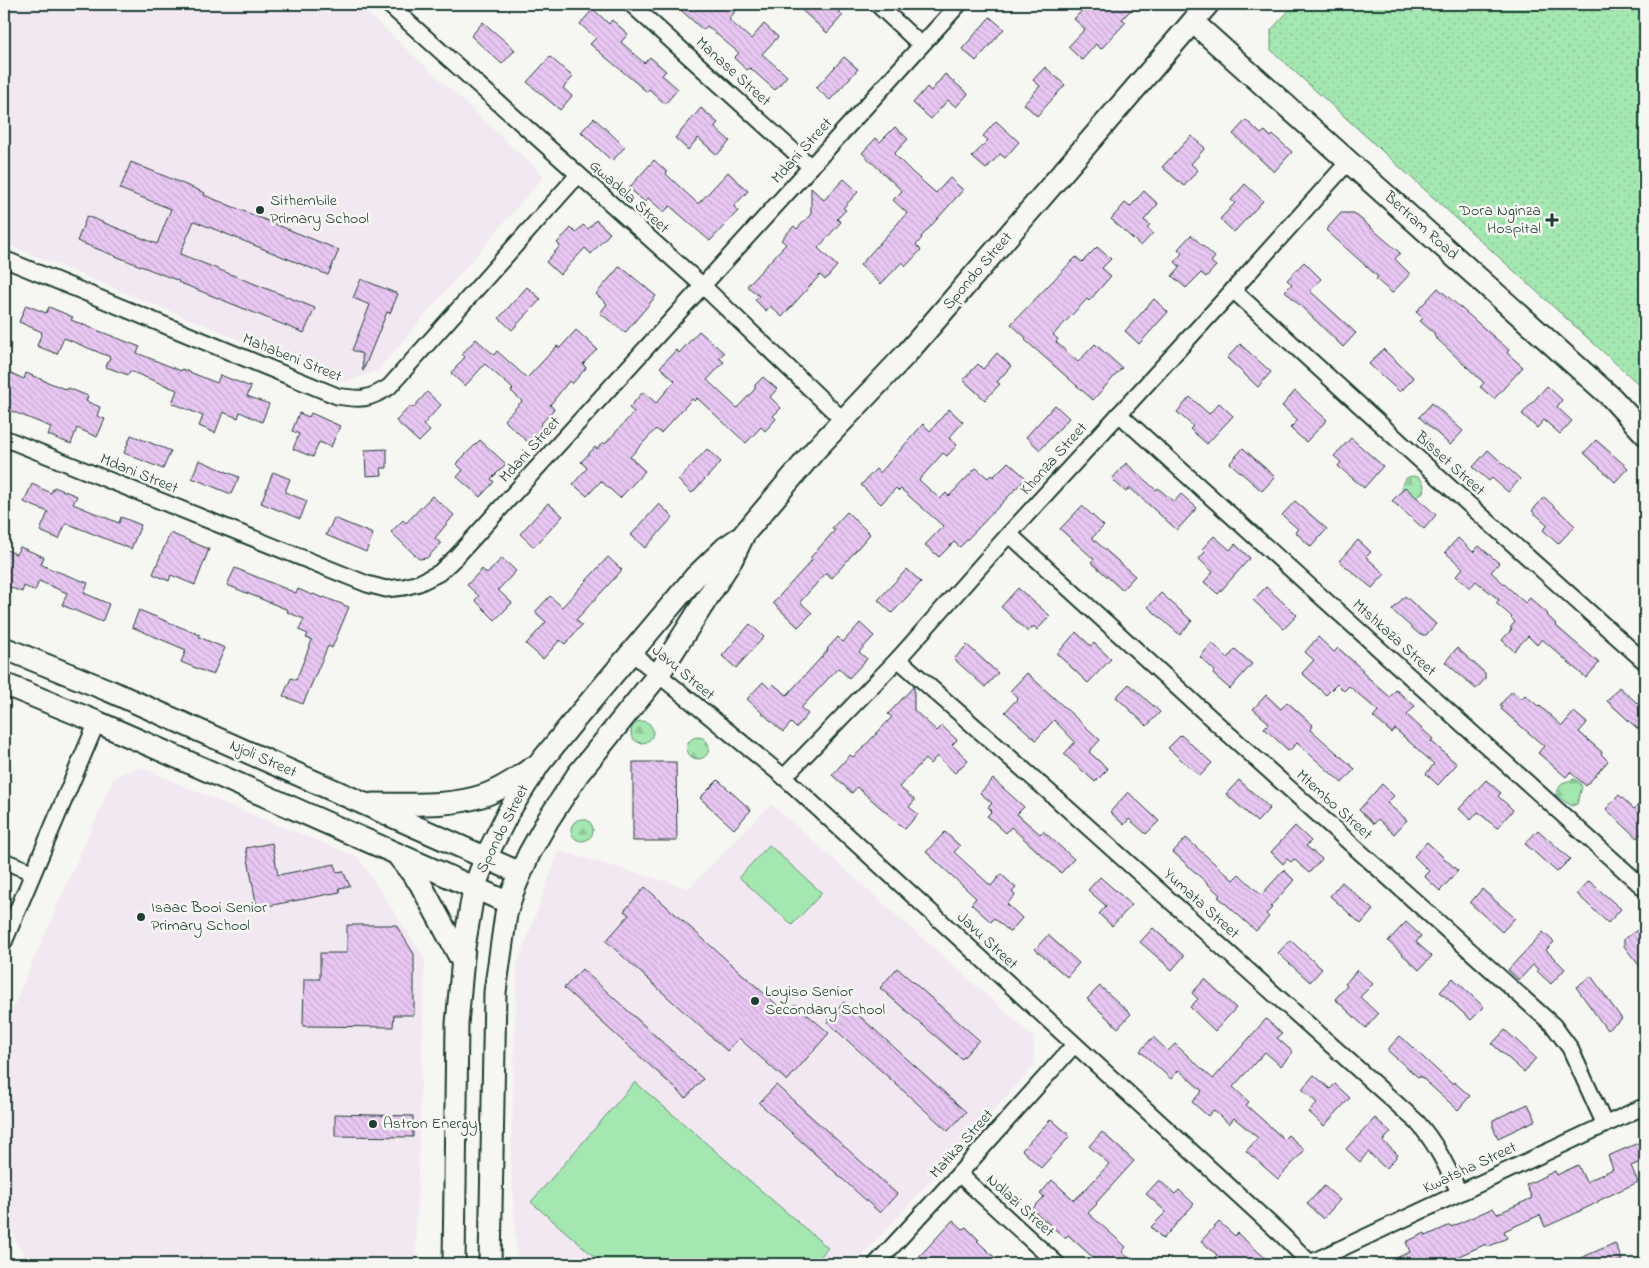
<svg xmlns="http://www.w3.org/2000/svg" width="1649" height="1268" font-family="'Indie Flower',sans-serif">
<defs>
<pattern id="grass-dots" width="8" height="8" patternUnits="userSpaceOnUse" patternTransform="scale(1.25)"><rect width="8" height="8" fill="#a4e7b1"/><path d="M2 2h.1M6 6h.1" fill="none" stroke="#8dc799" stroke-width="1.8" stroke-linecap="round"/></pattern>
<pattern id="forest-firs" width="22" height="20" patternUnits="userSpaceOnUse" patternTransform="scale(1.25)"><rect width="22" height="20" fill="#a4e7b1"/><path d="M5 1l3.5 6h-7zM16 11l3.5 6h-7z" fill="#8dc799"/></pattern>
<pattern id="building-back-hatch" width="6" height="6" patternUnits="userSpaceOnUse" patternTransform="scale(1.25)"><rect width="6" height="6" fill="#e9c7f3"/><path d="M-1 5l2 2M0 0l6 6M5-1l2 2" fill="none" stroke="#c7acd1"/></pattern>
</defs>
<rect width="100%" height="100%" fill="#f6f6f2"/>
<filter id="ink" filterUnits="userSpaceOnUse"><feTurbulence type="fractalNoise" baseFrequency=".02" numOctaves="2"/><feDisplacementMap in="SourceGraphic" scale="10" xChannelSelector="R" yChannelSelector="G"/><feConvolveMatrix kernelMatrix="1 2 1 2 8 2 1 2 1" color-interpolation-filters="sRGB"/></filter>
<g filter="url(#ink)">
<g fill="#f2e8f2">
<path d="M10,4h348l186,172 -167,195 -33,11 -340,-139v-233z"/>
<path d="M140,767l90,39 128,51 67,102 -10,305h-388l-23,-51v-185l110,-251z"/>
<path d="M771,804l263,233v29l-179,198h-338l-6,-105 6,-193 42,-115 130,37z"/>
</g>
<path fill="url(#grass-dots)" stroke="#629272" d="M1295,4h350v386l-374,-340v-20z"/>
<g fill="url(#forest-firs)" stroke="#629272">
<circle cx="1413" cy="487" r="11"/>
<circle cx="642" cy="732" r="11"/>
<circle cx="698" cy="748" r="11"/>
<path d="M1574,779l5,3 3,5 -5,17 -5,2 -17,-11 7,-12z"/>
<circle cx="582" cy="830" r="11"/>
</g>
<g fill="#a4e7b1" stroke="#629272">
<path d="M769,845l53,48 -30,32 -53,-48z"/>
<path d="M635,1082l193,166 -14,16h-211l-72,-62z"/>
</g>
<g fill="url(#building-back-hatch)" stroke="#1f3d34">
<path d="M674,4h66l-11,16 22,19 13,-15 14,13 -16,17 25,22 -12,14 -25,-22 -3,2 -13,-12 5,-5 -32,-27 -4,4z"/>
<path d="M795,4h36l12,11 -16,18z"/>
<path d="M1088,4h49l-15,15 4,3 -25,27 -5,-5 -14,16 -14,-13 17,-18 -11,-10z"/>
<path d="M593,9l16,15 3,-4 16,14 -7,8 23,21 6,-6 16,14 -4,4 16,14 -13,15 -16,-15 -2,3 -57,-48 6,-6 -16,-14z"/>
<path d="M990,17l14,12 -28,32 -14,-12z"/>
<path d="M483,22l32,28 -13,14 -31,-28z"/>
<path d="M550,57l23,20 -10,11 9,8 -12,14 -33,-28z"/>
<path d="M844,57l14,12 -28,31 -14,-12z"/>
<path d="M1045,67l20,18 -28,31 -13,-12 16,-18 -7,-6z"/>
<path d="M945,74l23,20 -12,13 -8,-7 -17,19 -18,-16 14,-16 4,4z"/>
<path d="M701,108l17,15 -4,4 16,14 -13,14 -19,-17 -10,12 -13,-12z"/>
<path d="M594,118l31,29 -13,14 -31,-29z"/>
<path d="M1246,120l15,14 4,-3 6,6 2,-2 19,17 -18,20 -41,-38z"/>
<path d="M996,121l23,21 -14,16 -5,-4 -14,15 -14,-12 16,-17 -5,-4z"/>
<path d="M895,127l13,12 -14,15 19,19 23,20 14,-15 13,12 -42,47 1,1 -6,7 5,5 -15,16 -4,-4 -21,22 -21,-19 47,-52 -14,-13 9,-9 -40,-38 14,-15 4,4z"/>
<path d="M1191,136l14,12 -14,16 7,6 -14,16 -22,-19z"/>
<path d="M654,160l13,12 -1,2 31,29h2l29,-31 20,19 -14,15 4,5 -28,30 -40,-35 -6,6 -16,-14 -3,4 -16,-14z"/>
<path d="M131,162l74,31 -1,2 135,55 -11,25 -134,-54 -14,33 135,54 -11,25 -126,-51 1,-1 -102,-40 10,-25 70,28 14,-35 -51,-20z"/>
<path d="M844,179l14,13 -15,16 3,2 -9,9 4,3 -23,26 19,18 -12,14 -5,-5 -38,42 -12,-11 -4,5 -11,-11 4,-4 -12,-10 39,-42 -5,-4 13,-14 3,3 14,-15v-26l13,12z"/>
<path d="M1245,184l18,17 -29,31 -14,-13 15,-16 -4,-3z"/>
<path d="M1144,191l14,13 -14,16 6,5 -3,3 6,5 -12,13 -30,-27 14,-16 5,4z"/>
<path d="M1341,213h13l46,40 -5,6 15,15 -18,19 -16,-14 2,-2 -52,-47z"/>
<path d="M596,220l14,13 -19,21 -6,-6 -25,27 -14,-13 14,-16 -3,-3 14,-15 5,5 7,-8 5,4z"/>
<path d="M1191,235l24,22 -4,5 5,4 -10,11 -5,-4 -15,15 -14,-12 8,-9 -5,-5 7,-9 -4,-4z"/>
<path d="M1097,247l14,12 -9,9 9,8 -22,25 -2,-2 -34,36 5,4 -2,3 22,20 17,-18 27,24 -29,32 -68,-60 1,-2 -15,-14 65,-67 6,5z"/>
<path d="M1304,262l17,17 -11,12 46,42 -13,14 -58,-56 7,-7 -5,-4z"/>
<path d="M620,266l36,30 -31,37 -25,-20 7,-9 -11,-10z"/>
<path d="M361,279l37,15 -8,19 -3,-1 -24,59 -1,-17 -10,-4 18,-45 -17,-7z"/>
<path d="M527,287l14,12 -29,31 -13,-12z"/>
<path d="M1438,288l71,62 -2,3 16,14 -29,32 -14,-12 4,-4 -50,-47 1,-2 -15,-13 3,-3 -7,-6z"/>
<path d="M1154,299l14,13 -29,32 -14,-13z"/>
<path d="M26,305l20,8 3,-6 24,10 -2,3 69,27 -3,6 44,18 1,-2 35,14 3,-8 31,12 -4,9 22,8 -7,18 -22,-10 -2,6 -15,-6 -8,21 -16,-7 4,-10 -31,-13 5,-13 -47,-19 -2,4 -22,-8 4,-10 -46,-19 -7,16 -20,-8 5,-14 -23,-10z"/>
<path d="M576,330l21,19 -14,15 3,4 -14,16 -3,-3 -19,24 4,4 -14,16 2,2 -14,15 -24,-22 18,-19 -11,-10 2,-2 -28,-25 -20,22 -14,-13 14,-16 -3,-3 14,-15 18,16 3,-4 30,27 30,-32 3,2z"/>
<path d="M699,331l25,22 -5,5 5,4 -17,18 30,28 18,-19v-4l8,-8 14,12 -7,8 11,11 -8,8 3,3 -11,12 -4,-4 -15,16 -49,-45 -3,3 -2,-2 -31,34 -5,-4 -26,28 15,14 -25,27 -19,-17 -14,15 -14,-12 14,-16 -6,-6 14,-15 2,2 6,-7 2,2 29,-32 -5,-4 14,-16 13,11 19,-22 -15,-14 16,-17 3,3z"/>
<path d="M1240,344l31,28 -13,15 -31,-29z"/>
<path d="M1383,349l31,29 -14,14 -31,-28z"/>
<path d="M997,353l14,13 -14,16 3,2 -15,16 -22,-20 15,-16 5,5z"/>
<path d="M4,370l20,9 2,-6 41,17 1,-2 20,8 -2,5 14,6 -3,9 8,3 -8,18 -20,-9 -6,16 -23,-9 3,-8 -47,-19z"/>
<path d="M1547,386l15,14 -5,7 15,14 -12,13 -16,-14 -7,8 -15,-14z"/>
<path d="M1295,391l32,29 -21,22 -16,-14 8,-8 -16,-14z"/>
<path d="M427,392l14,13 -18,20 7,6 -11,11 -23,-21 14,-15 3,2z"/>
<path d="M1190,397l19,17 10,-11 14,13 -26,28 -17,-15 3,-3 -16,-14z"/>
<path d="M1432,403l31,28 -13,14 -31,-28z"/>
<path d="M1055,405l14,13 -29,32 -14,-13z"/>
<path d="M949,409l14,13 -14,16 8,7 -10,11 -4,-3 -24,27 21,19 6,-6 3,3 27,-28 12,10 3,-3 2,2 15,-15 18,16 -66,69 -6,-5 -15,15 -14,-12 18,-19 -42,-37 -2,2 -3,-3 -15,16 -20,-19 15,-16 4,4 43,-49 7,7z"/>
<path d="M299,413l10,4 2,-4 29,13 -9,21 -12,-5 -6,15 -20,-8 6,-15 -7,-3z"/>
<path d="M131,435l40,16 -8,18 -39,-16z"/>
<path d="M1351,438l32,28 -19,22 -26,-22 3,-4 -7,-6z"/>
<path d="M480,440l26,24 -15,15 3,3 -14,15 -23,-20 6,-7 -7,-6z"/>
<path d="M1596,440l32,28 -13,14 -31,-29z"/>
<path d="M1243,448l32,29 -13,14 -32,-28z"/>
<path d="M387,449v19h-6l1,7 -16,1 -1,-26z"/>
<path d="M707,449l14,13 -29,31 -14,-13z"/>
<path d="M1488,450l32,29 -12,13 -16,-14 -3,3 -16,-14z"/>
<path d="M199,460l40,17 -8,17 -39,-16z"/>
<path d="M1126,463l30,27 2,-2 16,14 7,-8 16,14 -20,22 -47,-42 -4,4 -14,-13z"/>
<path d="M273,472l17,7 -5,13 22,9 -7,18 -39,-16z"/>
<path d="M32,484l19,9 3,-6 23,9 -4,8 46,19 2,-6 20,8 -10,24 -65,-26 -7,16 -19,-8 8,-19 -24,-10z"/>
<path d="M1405,487l31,28 -12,14 -32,-28z"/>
<path d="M432,496l22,19 -19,23 6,5 -14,15 -8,1 -28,-27 12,-12 3,3z"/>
<path d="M1544,497l31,29 -17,18 -15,-14 5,-5 -16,-14z"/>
<path d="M1295,501l32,28 -16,18 -16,-15 3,-3 -16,-14z"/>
<path d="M548,503l15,13 -29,31 -14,-13z"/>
<path d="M659,504l14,13 -28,31 -14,-13z"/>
<path d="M1082,506l22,20 -12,12 43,38 -13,14 -31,-28 3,-3 -34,-30z"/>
<path d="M847,512l23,22 -38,44 -6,-5 -26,29 12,11 -14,14 -25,-24 39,-43 -2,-2 25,-28 -3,-2z"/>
<path d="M334,518l39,16 -7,18 -40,-17z"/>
<path d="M170,533l39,16 -14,36 -24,-10 -2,6 -16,-7z"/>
<path d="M1214,536l16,14 5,-6 15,14 -32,36 -14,-12 9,-10 -14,-13 6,-7 -3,-3z"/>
<path d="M1458,538l15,14 6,-6 20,17 -8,9 34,31 5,-5 18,16 -1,1 9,9 -1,1 44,38 -13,15 -44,-39 -5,6 -9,-9 -14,15 -12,-11 10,-11 -2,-1 5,-6 -4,-4 1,-1 -16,-14 3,-3 -23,-19 -6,7 -14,-12 7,-8 -18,-16z"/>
<path d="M1358,540l13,12 -5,5 19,17 -13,14 -33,-27z"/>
<path d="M20,547l24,10 -3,7 7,4 40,15 -4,10 25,11 -7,18 -40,-17 5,-12 -28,-12 -4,10 -11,-5 -2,6 -18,-7v-36l12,5z"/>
<path d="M608,557l14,13 -46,50 6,5 -17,19 -5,-4 -17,19 -17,-15 20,-22 -11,-10 15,-16 12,11z"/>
<path d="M502,558l14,13 -18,19 14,13 -17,17 -20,-20 4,-4 -12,-11 15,-16 5,5z"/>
<path d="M235,568l61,25 2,-4 14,6 1,-1 10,4 1,-1 25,10 -17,41 -4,-2 -25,58 -20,-8 8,-18 5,2 16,-40 -6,-2 2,-4 -9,-4 5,-11 -17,-7 1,-2 -61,-25z"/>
<path d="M907,569l14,13 -29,31 -14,-13z"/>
<path d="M1266,587l31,28 -13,14 -31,-29z"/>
<path d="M1018,588l32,28 -13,14 -3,-4 -6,6 -27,-25z"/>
<path d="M1161,593l31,28 -12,14 -32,-28z"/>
<path d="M1405,596l31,28 -10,11h-6l-28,-25z"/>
<path d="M139,610l61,25 -1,2 26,11 -12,27 -32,-13 5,-12 -54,-23z"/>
<path d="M860,623l14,13 -15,16 8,7 -18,19 -11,-10 -37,40 7,6 -12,14 -5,-5 -8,9 -36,-33 16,-17 6,6 4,-4 14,11 41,-45 -1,-1 11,-12 5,5z"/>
<path d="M750,624l14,13 -28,31 -14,-12z"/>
<path d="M1076,632l15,14 3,-3 17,16 -23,24 -31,-29z"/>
<path d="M1318,637l16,15 4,-4 25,22 -1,2 28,25 6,-7 19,16 -8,9 26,24 -2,2 26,23 -19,21 -12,-11 8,-10 -39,-35 -3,4 -19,-16 5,-6 -29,-25 -5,5 -7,-7 -11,11 -24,-22 12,-13 -9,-8z"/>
<path d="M1212,643l16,15 7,-9 17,15 -22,25 -17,-15 2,-3 -15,-14z"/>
<path d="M967,645l31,28 -13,14 -31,-28z"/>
<path d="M1457,648l28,25v6l-9,10 -31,-27z"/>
<path d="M1027,673l73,67 -11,12 19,17 -13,13 -31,-28 11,-12 -21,-22 -18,20 -31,-28 13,-14 -8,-7z"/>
<path d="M1129,684l31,28 -13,14 -31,-29z"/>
<path d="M914,686v24l23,21 5,-5 15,14 -5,5 16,15 -13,13 -18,-17 -7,8 -5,-5 -26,28 16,13 -6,7 9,7 -13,15 -48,-42 -5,6 -20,-18 18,-20 3,2 7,-6 32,-34 -4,-3z"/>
<path d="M1619,687l26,23v11l-7,8 -31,-28z"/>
<path d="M1512,691l9,8 4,-4 14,12 1,-1 22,20 12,-14 13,11 -8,9 23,20 -1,2 7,7 -22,25 -16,-14 -4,5 -28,-24 6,-7 -43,-37 2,-2 -3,-2z"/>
<path d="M1266,695l15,14 6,-7 26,23 -3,4 45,40 -13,14 -45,-40 -8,8 -25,-23 5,-5 -16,-14z"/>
<path d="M1181,735l31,28 -12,13 -32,-28z"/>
<path d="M633,762h43l1,79h-44z"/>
<path d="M993,779l31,28 -7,7 23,20 3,-3 31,28 -13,14 -50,-46 -5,6 -19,-17 5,-5 -4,-4 4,-4 -12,-10z"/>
<path d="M718,780l33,30 -17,19 -34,-31z"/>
<path d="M1239,780l31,28 -13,14 -31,-28z"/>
<path d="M1486,780l15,13 -3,3 15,14 -16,18 -19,-16 -7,8 -12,-11z"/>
<path d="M1382,784l12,12 -7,7 20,17 -13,14 -16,-15 -4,5 -15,-14z"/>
<path d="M1128,792l31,29 -13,13 -17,-15 -5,6 -14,-13z"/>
<path d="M1619,795l15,14 11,-11v31l-8,9 -31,-29z"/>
<path d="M1295,826l16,15 -5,5 16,13 -13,14 -15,-14 -3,3 -4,-3 -4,5 -12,-12z"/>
<path d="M1538,830l32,29 -13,13 -32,-28z"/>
<path d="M945,832l15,14 -6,6 37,34 10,-12 15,14 -4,4 3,3 -8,9 15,14 -12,14 -16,-14 -3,4 -20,-18 5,-6 -50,-46z"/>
<path d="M1186,838l47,42 6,-6 22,21 23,-25 10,10 -24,27 2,1 -6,6 3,3 -13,14 -38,-34 2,-2 -47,-43z"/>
<path d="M1427,842l31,29 -18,20 -16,-15 5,-5 -15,-15z"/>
<path d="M272,843l6,32 57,-11 1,8 7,-1 7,15 -11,2 1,4 -83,16 -11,-60z"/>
<path d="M1100,877l32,28 -20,21 -13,-12 7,-8 -18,-16z"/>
<path d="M1589,881l32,28 -13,14 -31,-29z"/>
<path d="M1342,882l31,28 -12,14 -31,-28z"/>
<path d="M645,887l141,126 9,-9 34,29 -42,48 -48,-43 -12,13 -121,-110 23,-26 -5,-4z"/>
<path d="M1482,889l33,29 -13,14 -32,-29z"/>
<path d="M1406,922l15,14 -5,6 16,14 -13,14 -31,-29z"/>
<path d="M347,925h49l18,29v61h-20l-1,12 -90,-1 1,-47h16v-26h27z"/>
<path d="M1645,925v48l-21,-27v-7z"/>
<path d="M1153,928l31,28 -12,14 -32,-28z"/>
<path d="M1543,932l11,10 -8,8 19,19 -14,15 -14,-13 1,-2 -5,-4 -14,15 -11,-10z"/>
<path d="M1048,935l31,28 -12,14 -32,-28z"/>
<path d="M1290,940l32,29 -12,13 -32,-29z"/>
<path d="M897,968l82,72 -17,19 -82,-71z"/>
<path d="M582,969l121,110 -17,19 -122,-110z"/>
<path d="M1357,970l16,14 -13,13 18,17 -12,14 -31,-29 12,-13 -2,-2z"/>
<path d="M1591,976l31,43 -15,11 -31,-43z"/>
<path d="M1453,978l31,29 -13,13 -31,-28z"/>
<path d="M1205,979l31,29 -21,23 -25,-24 8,-8 -6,-6z"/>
<path d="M1100,986l31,28 -13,14 -31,-29z"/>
<path d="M844,1002l122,110 -18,19 -121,-109z"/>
<path d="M1266,1019l16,15 -5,4 16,14 -12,14 -16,-14 -32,35 16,15 -3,3 38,34 4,-4 17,15 -27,29 -32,-28 12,-13 -24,-20 -5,6 -16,-14 -5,6 -16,-14 10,-11 -23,-21 -8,9 -31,-28 13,-14 15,14 7,-7 38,35z"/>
<path d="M1505,1030l31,28 -12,14 -32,-28z"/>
<path d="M1400,1036l52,48 2,-2 16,14 -12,14 -38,-34 -1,2 -32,-28z"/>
<path d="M1314,1075l16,14 5,-5 15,14 -26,28 -15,-14 8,-9 -15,-14z"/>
<path d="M776,1085l121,109 -17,19 -121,-110z"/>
<path d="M1528,1104l8,16 -38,18 -5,-11v-7z"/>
<path d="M335,1114l78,2v21l-78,-1z"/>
<path d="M1375,1118l16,14 -8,9 15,14 -12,14 -18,-17 -8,10 -14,-13z"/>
<path d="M1051,1119l19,17 -29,32 -19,-18z"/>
<path d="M1102,1132l32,29 -38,42 1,1 -9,9 38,34 -4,5 14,12h-36l-32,-29 -3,3 -33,-29 12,-12 -4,-3 12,-14 22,20 9,-8 26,-28 -20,-18z"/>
<path d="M1645,1140v20l-14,6 7,16 -40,19v1l-24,12 -29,13 -5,-12 -36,16 3,7 -19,9 -2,-3 -45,20h-59l28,-12 -4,-10 19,-9 1,3 24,-11 1,2 42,-19 4,6 35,-16 -6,-13 29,-14 2,4 21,-10 8,17 27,-13 -5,-13z"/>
<path d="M1159,1180l16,14 4,-4 15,14 -31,35 -12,-12 15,-15 -20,-18z"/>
<path d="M1324,1186l16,14 -17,19 -16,-15z"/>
<path d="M953,1220l10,9 3,-2 13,13 -2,1 25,23h-90z"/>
<path d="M1219,1222l16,14 2,-3 35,31h-64l9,-9 -16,-14z"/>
<path d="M1615,1243l7,17 -10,4h-45z"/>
</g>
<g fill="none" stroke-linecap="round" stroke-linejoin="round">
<g stroke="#1f3d34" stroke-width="19">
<g id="street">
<path d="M388,4l315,282 140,134"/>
<path d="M631,4l180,163"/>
<path d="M877,4l44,41"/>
<path d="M4,259l333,137c24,4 31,4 52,-9l189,-212"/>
<path d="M1233,290l222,202 190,170"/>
<path d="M1119,414l526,475"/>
<path d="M4,438l363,146 19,5 18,-2 15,-4 20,-10 17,-16 503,-553"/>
<path d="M1009,534l215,196 329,295 17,23 35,77"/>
<path d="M632,653l152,124 497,457 30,30"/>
<path d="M898,659l151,133 368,330c19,21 30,45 42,70"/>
<path d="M784,777l114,-118 111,-125 224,-244 116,-129"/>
<path d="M4,861l28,11"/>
<path d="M4,942l93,-220"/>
<path d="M959,1174l98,90"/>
<path d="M1310,1263l335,-157"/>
<path d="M876,1264l83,-90 115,-129"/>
</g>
</g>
<g stroke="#1f3d34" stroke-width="25">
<g id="secondary">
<path d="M1193,22l419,376 33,36"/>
<path d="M4,648l106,43 410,182"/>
<path d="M4,684l93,38 412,181"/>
<path d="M373,804c37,0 77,3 112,-9 17,-6 33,-17 47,-27"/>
<path d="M399,857l21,26 42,78"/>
<path d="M454,1264l3,-240 7,-77 10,-59 12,-31 23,-46 30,-47 34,-42 122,-145 30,-29 13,-9"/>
<path d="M490,1264l5,-272 11,-78 7,-23 16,-37 19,-34 30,-46 80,-99 74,-116 12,-25 72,-85 92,-97 300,-348"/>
</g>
</g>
<use href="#street" stroke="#f6f6f2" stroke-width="15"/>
<use href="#secondary" stroke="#f6f6f2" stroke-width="21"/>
</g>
</g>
<g fill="#1f3d34" stroke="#f6f6f2" stroke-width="2">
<circle cx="260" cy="210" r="5"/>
<path d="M1549.5 212.5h5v5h5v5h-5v5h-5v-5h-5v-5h5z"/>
<circle cx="141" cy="917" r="5"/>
<circle cx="755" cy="1001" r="5"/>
<circle cx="373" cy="1124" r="5"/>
</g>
<g text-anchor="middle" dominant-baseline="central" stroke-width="5" stroke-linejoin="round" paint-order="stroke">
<g font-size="16" fill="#1f3d34" stroke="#f6f6f2">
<text transform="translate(733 72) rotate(42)">Manase Street</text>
<text transform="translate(802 151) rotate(-48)">Mdani Street</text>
<text transform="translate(629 197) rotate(42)">Gwadela Street</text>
<text transform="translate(1421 226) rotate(42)">Bertram Road</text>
<text transform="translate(978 271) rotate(-49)">Spondo Street</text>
<text transform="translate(292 358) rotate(22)">Mahabeni Street</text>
<text transform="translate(530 450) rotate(-48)">Mdani Street</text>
<text transform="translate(1054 459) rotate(-48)">Khonza Street</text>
<text transform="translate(1450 464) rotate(42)">Bisset Street</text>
<text transform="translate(139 474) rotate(22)">Mdani Street</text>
<text transform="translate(1394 638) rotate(42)">Mtshkaza Street</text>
<text transform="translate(683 673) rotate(40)">Javu Street</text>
<text transform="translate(263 759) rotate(24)">Njoli Street</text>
<text transform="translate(1334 805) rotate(42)">Mtembo Street</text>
<text transform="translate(503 829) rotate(-63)">Spondo Street</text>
<text transform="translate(1201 904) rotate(42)">Yumata Street</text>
<text transform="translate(987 941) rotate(43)">Javu Street</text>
<text transform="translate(962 1144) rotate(-48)">Matika Street</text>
<text transform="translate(1470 1168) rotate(-25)">Kwatsha Street</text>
<text transform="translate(1020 1206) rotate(42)">Ndlazi Street</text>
</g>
<g font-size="16" fill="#1f3d34" stroke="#f6f6f2" text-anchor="start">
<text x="270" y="201">Sithembile<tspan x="270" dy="18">Primary School</tspan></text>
<text x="1541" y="211" text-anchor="end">Dora Nginza<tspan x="1541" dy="18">Hospital</tspan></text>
<text x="151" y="908">Isaac Booi Senior<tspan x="151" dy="18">Primary School</tspan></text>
<text x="765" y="992">Loyiso Senior<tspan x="765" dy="18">Secondary School</tspan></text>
<text x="383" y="1124">Astron Energy</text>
</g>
</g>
<rect width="1649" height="1268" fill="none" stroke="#f6f6f2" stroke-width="20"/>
<rect x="10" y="10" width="1629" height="1248" fill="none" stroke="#1f3d34" stroke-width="2" filter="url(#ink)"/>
</svg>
